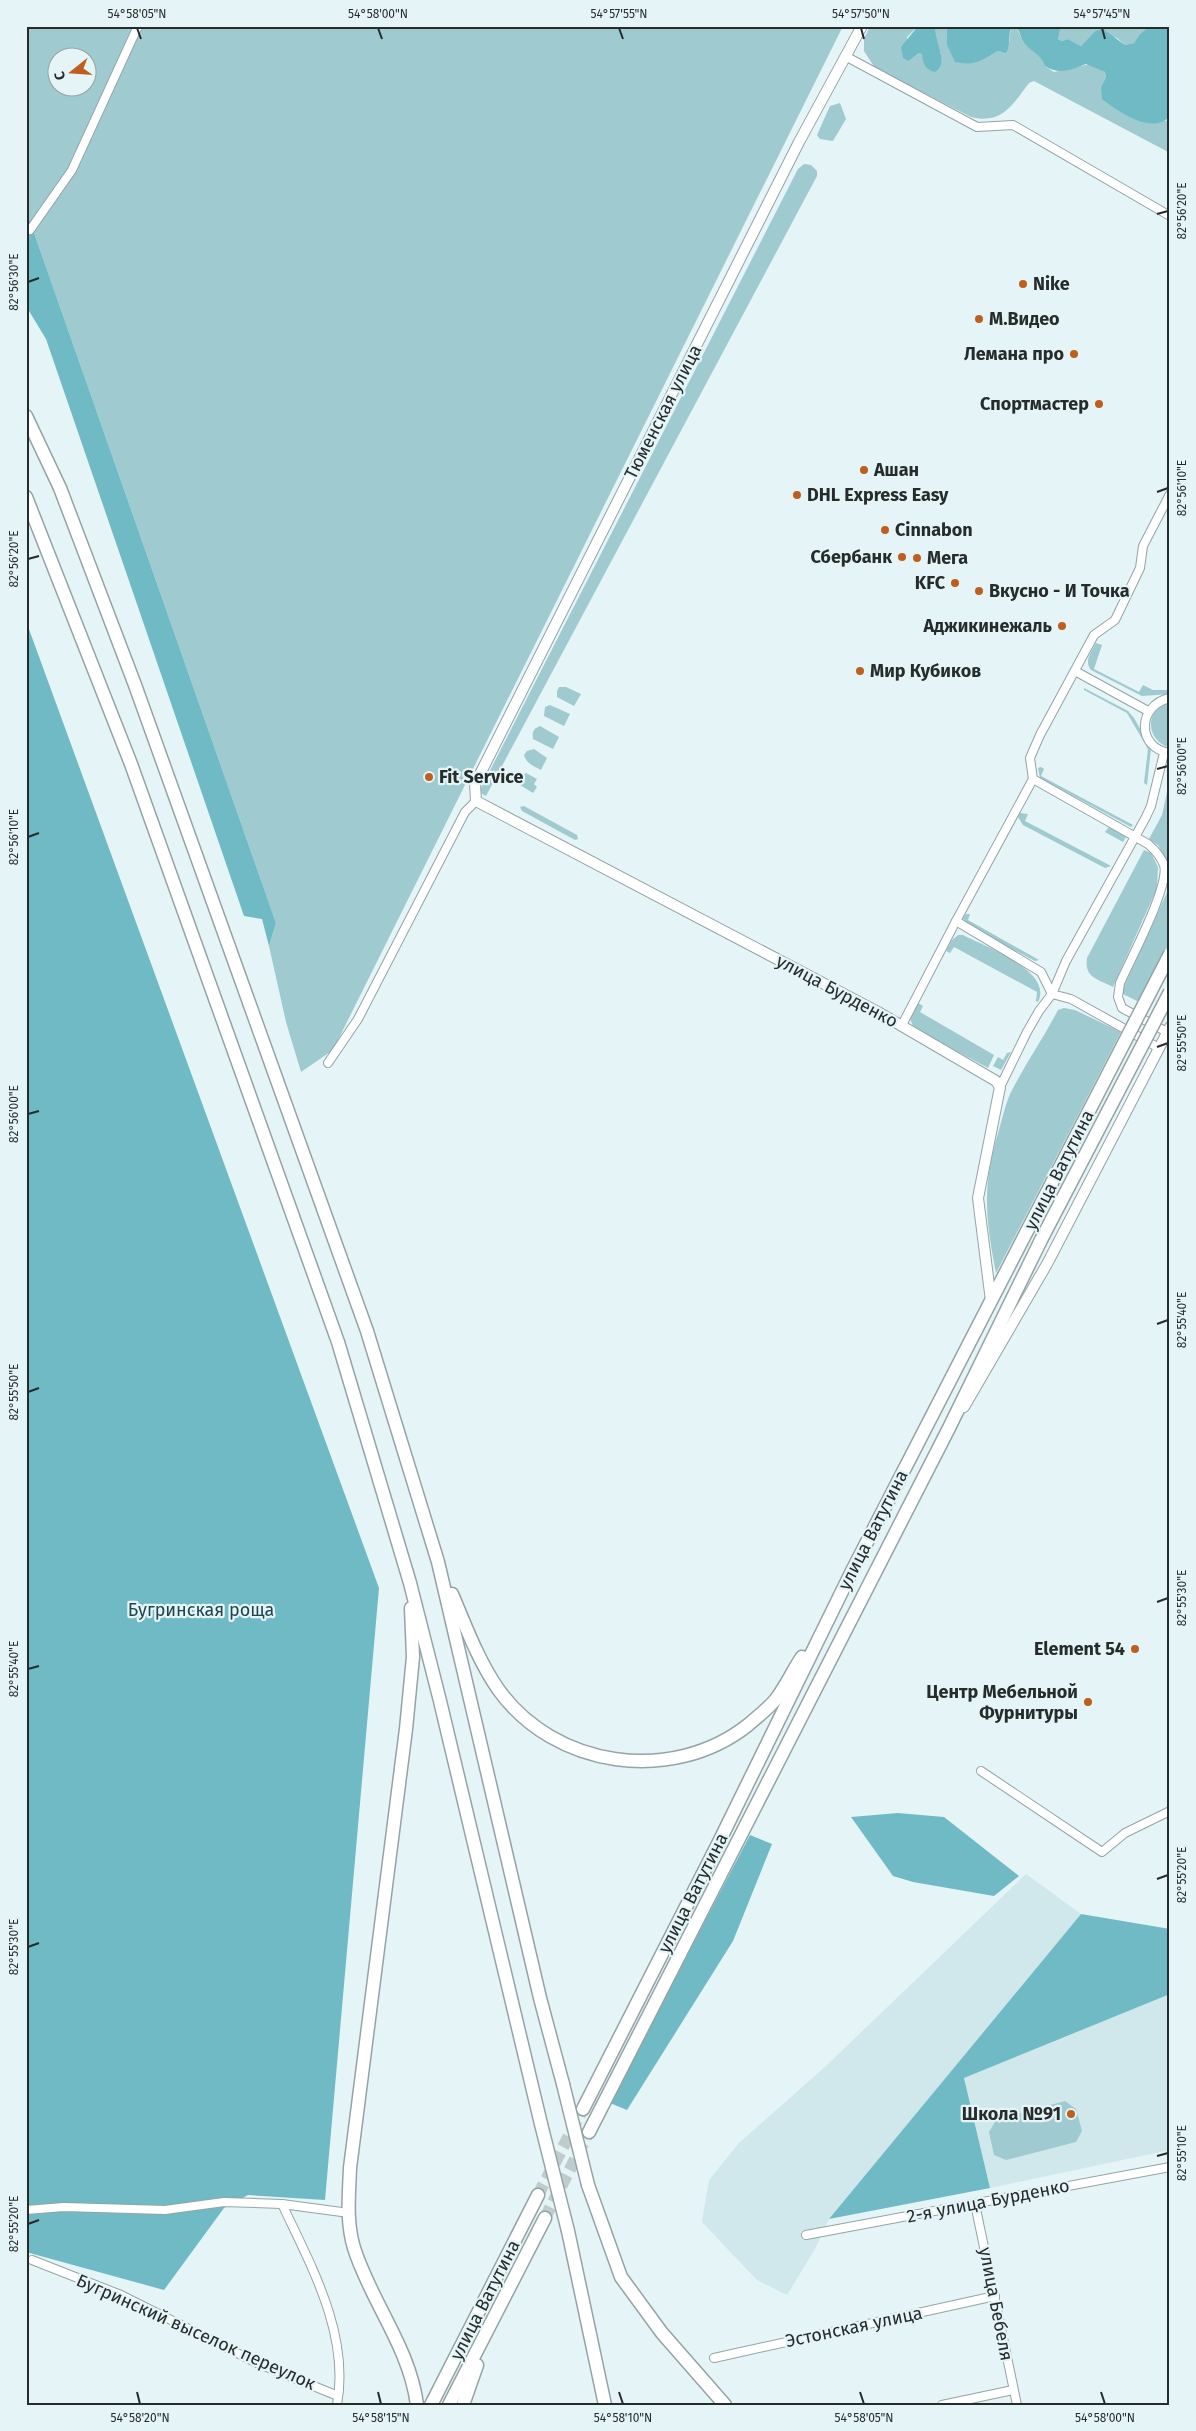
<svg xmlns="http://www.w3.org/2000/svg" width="1196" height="2431" font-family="'Fira Sans',sans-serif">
<rect width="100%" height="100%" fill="#e5f4f6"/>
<g fill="#d0e8eb">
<path d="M1026,1874l55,40 -252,305 -13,28 -29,48 -30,-15 -55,-58 7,-42 30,-37 87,-77z"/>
<path d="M1170,1994v156l-180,38 -26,-110z"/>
</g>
<g fill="#9ecad0" fill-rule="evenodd">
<path d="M26,26h817l-510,1024 -32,22 -15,-50 -17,-76 7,-23 -250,-713zM58,58h30v30h-30z"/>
<path d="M870,26h48l-11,11 2,24 10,-8 22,1 -7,-18 1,-10h12v19l45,9 6,-3 8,1c6,-8 2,-17 6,-26l4,1 8,16 18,13 3,10 9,6 36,-8 15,8 1,5 -5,10 65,34 4,-5v37l-136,-72 -5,2c-16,21 -27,42 -58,34l-96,-49 -11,-17v-12z"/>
<path d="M1061,26h88l-10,9 -5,8 -9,2 -8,-7 -22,-7 -14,15 -13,-7 -6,2 -4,-2z"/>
<path d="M840,103l6,16 -13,22 -13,-2 -3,-4 13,-29z"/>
<path d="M804,164l7,1 6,6v5l-331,620 -4,-2 -2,-4 318,-621z"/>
<path d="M1096,643l6,2 -8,24 45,23 4,-7 10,5h17v4l-28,2 -51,-26c-7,-10 0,-17 5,-27z"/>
<path d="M559,687h7l15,7 -7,12 -17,-9v-6z"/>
<path d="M1084,688l44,23 6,7 17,30 -4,37 -3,-2 4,-34 -21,-36 -43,-23z"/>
<path d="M1170,703v45c-25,-8 -26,-39 0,-45z"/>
<path d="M550,705l20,9 -6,12 -20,-10 1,-9z"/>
<path d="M540,726l19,11 -6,12 -20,-10c-1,-7 0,-10 7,-13z"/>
<path d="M534,749l13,9 -6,12c-8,-4 -14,-6 -17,-15l3,-4z"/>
<path d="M1041,767l3,2 -3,7 92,49 -2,2 -91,-49 -2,-10z"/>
<path d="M526,773l11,6 -3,5 3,3 -4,6 -13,-8 1,-9z"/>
<path d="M1170,778v164l-31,60 -18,-9 48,-105 -1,-24 -10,-19 -9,-6 13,-24z"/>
<path d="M524,806l53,29 1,4 -3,1 -53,-29 -2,-4z"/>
<path d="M1020,813l8,1 -3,7 86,45 -6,2 -82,-43 -5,-8z"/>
<path d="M1109,827l17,10 -3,5 -18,-10z"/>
<path d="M1144,850l7,3 7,14 -1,21 -44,99c-15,-8 -29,-9 -26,-29z"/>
<path d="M966,914h4l-2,6 71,40 -4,1 -68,-36 -4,-7z"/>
<path d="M958,935h5c21,11 91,36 75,67l-2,-1 1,-9 -83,-45 -4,6 -4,-2 6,-11z"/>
<path d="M918,1003l5,3 -3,6 74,43 -6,13 -74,-40 -4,-9z"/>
<path d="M1064,1008l11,2 46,22 -125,241c-11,-57 -14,-87 3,-143 4,-14 7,-28 13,-40 14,-27 32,-53 46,-80z"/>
<path d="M1011,1052l-10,18 -8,-4 5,-9 5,3 4,-7z"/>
<path d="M1065,2101l11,8 6,22 -6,11 -70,18 -12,-5 -5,-23 7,-12z"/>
</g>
<g fill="#70bac5">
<path d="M918,26h17c-1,16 15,37 0,46 -10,-2 -12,-9 -13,-18l-3,-1 -10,8 -6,-3 -2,-11z"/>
<path d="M947,26h65c-5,9 0,18 -6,27l-8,-2c-19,10 -21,15 -43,11l-8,-17z"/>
<path d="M1014,26h47l-3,13 4,2 6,-2 13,7 14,-15 8,-2 22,16 9,-2 5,-8 10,-9h21v90c-17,20 -53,-5 -68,-17l-1,-12 5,-10 -1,-5 -19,-8c-15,6 -27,11 -41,2 -4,-12 -12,-13 -20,-22 -5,-6 -4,-13 -11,-18z"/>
<path d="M26,210l250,713 -7,23 -7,-27 -18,-3 -198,-577 -20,-33z"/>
<path d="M26,621l353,967 -54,612 -77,-5 -24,13 -60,82 -138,-38z"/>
<path d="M898,1813l46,4 75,59 -25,20 -81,-14 -20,-6 -42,-59z"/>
<path d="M750,1835l22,9 -39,97 -106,169 -17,-7z"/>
<path d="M1081,1914l89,15v65l-206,84 26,110 -161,31z"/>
</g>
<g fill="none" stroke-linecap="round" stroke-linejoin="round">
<g stroke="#bfccce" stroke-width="12" stroke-dasharray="12 6" stroke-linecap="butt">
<path d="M538,2195l45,-86"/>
<path d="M545,2218l44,-86"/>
</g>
<g stroke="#95a3a5" stroke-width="10">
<g id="minor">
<path d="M847,57l130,70 36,-2 157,91"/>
<path d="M30,230l42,-60 66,-144"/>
<path d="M1075,671l73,40"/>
<path d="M1170,698c-33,7 -34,50 0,55"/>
<path d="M1033,779l115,65c7,6 13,13 16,21 6,21 -34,95 -44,118l-2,14 4,11 45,24"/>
<path d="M956,921l85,51 11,22 19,5 88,49"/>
<path d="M902,1025l54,-104 77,-142 -3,-21 10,-23 54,-100 21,-15 25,-52 3,-22 27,-52"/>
<path d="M328,1063l30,-44 107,-207 11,-11"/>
<path d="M1000,1087l27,-55 12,-21 13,-17 14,-33 80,-144 5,-11 13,-53"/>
<path d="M981,1771l121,81 23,-19 45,-22"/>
<path d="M282,2204c29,62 68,130 55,201"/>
<path d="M975,2204l42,201"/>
<path d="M26,2210l38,-3 101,3 59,-8 58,2 67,9"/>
<path d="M806,2235l364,-68"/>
<path d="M32,2260l89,35 136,68 81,33"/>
<path d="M714,2358l281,-62"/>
<path d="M942,2405l71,-15"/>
</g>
</g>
<g stroke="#95a3a5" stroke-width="12">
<g id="tertiary">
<path d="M862,26l-63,116 -324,642 1,17 402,211 118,69 4,6 -22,111 13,103"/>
<path d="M964,1407l83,-143 123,-237"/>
</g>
</g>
<g stroke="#95a3a5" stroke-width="15">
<g id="primary">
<path d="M26,416l34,72 75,197 232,646 71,231 102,436 23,86"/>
<path d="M26,497l105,267 207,578 72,241 30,118 101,423"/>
<path d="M452,1594c14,33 26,66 46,95 56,79 174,96 250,36 9,-8 21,-17 28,-26 10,-13 17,-29 26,-42"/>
<path d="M411,1608l2,49 -7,72 -56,439c-1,27 -4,54 4,80 17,54 56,100 63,157"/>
<path d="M583,2109l136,-267 133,-271 175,-340"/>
<path d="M589,2132l360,-704 92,-188"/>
<path d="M588,2185l33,92 41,56 63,72"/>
<path d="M568,2231l37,174"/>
<path d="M431,2405l107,-210"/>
<path d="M449,2405l96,-187"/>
<path d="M463,2405l14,-40"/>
</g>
</g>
<use href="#minor" stroke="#fff" stroke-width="8"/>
<use href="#tertiary" stroke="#fff" stroke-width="10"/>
<use href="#primary" stroke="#fff" stroke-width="12"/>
<g stroke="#95a3a5" stroke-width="15" stroke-linecap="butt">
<g id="primary-bridge">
<path d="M1027,1231l143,-277"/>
<path d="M1041,1240l129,-248"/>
<path d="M563,2084l25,101"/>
<path d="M541,2124l27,107"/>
</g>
</g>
<use href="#primary-bridge" stroke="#fff" stroke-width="12"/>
</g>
<path fill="none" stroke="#262b2c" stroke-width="2" d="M137,28l4,11M378,28l4,11M619,28l4,11M861,28l3,11M1102,28l3,11M1157,214l11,-3M28,282l11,-4M1157,492l11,-4M28,559l11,-3M1157,769l11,-3M28,837l11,-4M1157,1047l11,-4M28,1114l11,-3M1157,1324l11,-4M28,1392l11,-4M1157,1602l11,-4M28,1669l11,-3M1157,1879l11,-4M28,1947l11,-4M1157,2156l11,-3M28,2224l11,-4M137,2392l3,12M378,2392l3,12M619,2392l4,12M860,2392l4,12M1101,2392l4,12"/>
<g fill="#bf5e1d" stroke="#e5f4f6" stroke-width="2">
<circle cx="1023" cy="284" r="5"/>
<circle cx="979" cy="319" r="5"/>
<circle cx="1074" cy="354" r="5"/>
<circle cx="1099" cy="404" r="5"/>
<circle cx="864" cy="470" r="5"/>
<circle cx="797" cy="495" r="5"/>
<circle cx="885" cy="530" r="5"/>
<circle cx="902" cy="557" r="5"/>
<circle cx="917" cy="558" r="5"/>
<circle cx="955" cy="583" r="5"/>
<circle cx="979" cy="591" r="5"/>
<circle cx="1062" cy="626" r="5"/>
<circle cx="860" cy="671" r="5"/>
<circle cx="429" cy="777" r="5"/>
<circle cx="1135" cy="1649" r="5"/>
<circle cx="1088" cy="1702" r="5"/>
<circle cx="1071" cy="2114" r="5"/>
</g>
<g text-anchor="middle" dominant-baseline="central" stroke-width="4.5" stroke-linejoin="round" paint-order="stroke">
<g font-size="18" font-weight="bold" fill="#262b2c" stroke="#e5f4f6" text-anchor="start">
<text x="1033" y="284">Nike</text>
<text x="989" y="319">М.Видео</text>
<text x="1064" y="354" text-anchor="end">Лемана про</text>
<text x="1089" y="404" text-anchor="end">Спортмастер</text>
<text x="874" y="470">Ашан</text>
<text x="807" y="495">DHL Express Easy</text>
<text x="895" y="530">Cinnabon</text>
<text x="892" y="557" text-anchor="end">Сбербанк</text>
<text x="927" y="558">Мега</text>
<text x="945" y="583" text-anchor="end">KFC</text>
<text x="989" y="591">Вкусно - И Точка</text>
<text x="1052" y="626" text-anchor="end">Аджикинежаль</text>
<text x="870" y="671">Мир Кубиков</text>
<text x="439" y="777">Fit Service</text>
<text x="1125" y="1649" text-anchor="end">Element 54</text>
<text x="1078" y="1692" text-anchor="end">Центр Мебельной<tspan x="1078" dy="21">Фурнитуры</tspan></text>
<text x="1061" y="2114" text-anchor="end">Школа №91</text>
</g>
<g font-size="18" fill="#262b2c" stroke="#e5f4f6">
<text transform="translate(663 412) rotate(-63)">Тюменская улица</text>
<text transform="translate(837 991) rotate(28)">улица Бурденко</text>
<text transform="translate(1059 1170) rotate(-63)">улица Ватутина</text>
<text transform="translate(873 1530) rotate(-63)">улица Ватутина</text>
<text transform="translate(693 1893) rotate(-63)">улица Ватутина</text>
<text transform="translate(988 2201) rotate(-11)">2-я улица Бурденко</text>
<text transform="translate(485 2300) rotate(-63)">улица Ватутина</text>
<text transform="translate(996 2304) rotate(79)">улица Бебеля</text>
<text transform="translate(854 2327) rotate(-12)">Эстонская улица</text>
<text transform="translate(196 2332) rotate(24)">Бугринский выселок переулок</text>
</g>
<g font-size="18" fill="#1f4449" stroke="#e5f4f6">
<text x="201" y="1610">Бугринская роща</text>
</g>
</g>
<rect width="1196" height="2431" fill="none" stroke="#e5f4f6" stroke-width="55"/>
<g transform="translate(72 72) rotate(253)"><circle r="24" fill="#e5f4f6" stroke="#99a4a5"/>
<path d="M0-4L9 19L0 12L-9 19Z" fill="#bf5e1d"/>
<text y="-8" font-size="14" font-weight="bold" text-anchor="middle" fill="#262b2c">С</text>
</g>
<rect x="28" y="28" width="1140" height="2376" fill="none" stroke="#262b2c" stroke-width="2"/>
<g font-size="12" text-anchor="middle" fill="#262b2c">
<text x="137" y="18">54°58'05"N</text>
<text x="378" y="18">54°58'00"N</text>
<text x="619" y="18">54°57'55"N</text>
<text x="861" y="18">54°57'50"N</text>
<text x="1102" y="18">54°57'45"N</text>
<text transform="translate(1182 211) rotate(-90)" y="4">82°56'20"E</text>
<text transform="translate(14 282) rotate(-90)" y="4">82°56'30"E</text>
<text transform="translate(1182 488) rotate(-90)" y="4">82°56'10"E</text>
<text transform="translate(14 559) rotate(-90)" y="4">82°56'20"E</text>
<text transform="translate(1182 766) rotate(-90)" y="4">82°56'00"E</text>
<text transform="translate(14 837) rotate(-90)" y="4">82°56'10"E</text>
<text transform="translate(1182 1043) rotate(-90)" y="4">82°55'50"E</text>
<text transform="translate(14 1114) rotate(-90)" y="4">82°56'00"E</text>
<text transform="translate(1182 1320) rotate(-90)" y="4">82°55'40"E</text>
<text transform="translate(14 1392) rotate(-90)" y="4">82°55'50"E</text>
<text transform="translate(1182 1598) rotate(-90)" y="4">82°55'30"E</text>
<text transform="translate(14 1669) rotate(-90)" y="4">82°55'40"E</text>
<text transform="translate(1182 1875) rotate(-90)" y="4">82°55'20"E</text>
<text transform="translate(14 1947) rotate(-90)" y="4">82°55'30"E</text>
<text transform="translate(1182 2153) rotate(-90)" y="4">82°55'10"E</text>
<text transform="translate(14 2224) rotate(-90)" y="4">82°55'20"E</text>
<text x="140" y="2422">54°58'20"N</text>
<text x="381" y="2422">54°58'15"N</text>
<text x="623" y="2422">54°58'10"N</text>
<text x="864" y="2422">54°58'05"N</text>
<text x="1105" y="2422">54°58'00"N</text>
</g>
</svg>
